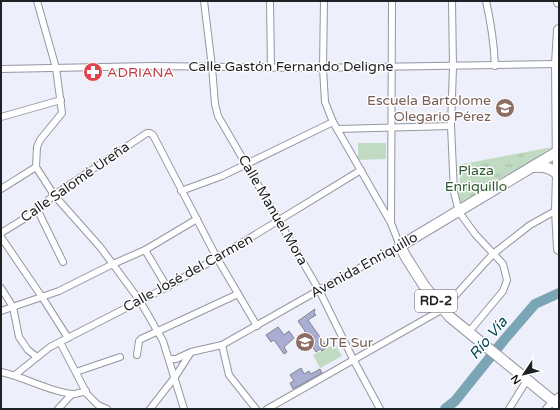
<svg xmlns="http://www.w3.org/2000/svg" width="560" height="410" font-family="'Varela Round',sans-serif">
<defs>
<pattern id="grass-tufts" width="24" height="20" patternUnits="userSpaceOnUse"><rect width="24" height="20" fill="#c1dbc2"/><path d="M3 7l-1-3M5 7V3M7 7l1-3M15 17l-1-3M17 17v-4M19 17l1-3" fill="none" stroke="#a5bca7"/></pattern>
</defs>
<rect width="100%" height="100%" fill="#edeffb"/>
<path fill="url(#grass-tufts)" d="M552,147l-42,28 -49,28 -3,-4 3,-31 -3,-3z"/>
<g fill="#c1dbc2">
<path d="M358,143h28v16l-28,1z"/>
<path d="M335,344l7,12 -22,12 -7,-13z"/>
</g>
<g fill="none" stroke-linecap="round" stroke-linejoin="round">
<path stroke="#79a5b5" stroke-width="10" d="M445,409l10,-8 49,-61 31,-36 24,-11"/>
</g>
<g fill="#aaaed2" stroke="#81838d">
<path d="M315,309l-1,4 2,2 -8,5 19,27 -5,4 -2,-2 -4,3 -6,-9h-6l-3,-5 4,-3 -1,-2 1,-2 -7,-10z"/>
<path d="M278,327l6,8 5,-4 5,7 -10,9 3,5 -3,2 -10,-14 -3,2 -5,-7z"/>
<path d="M301,368l3,6 5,-3 2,3 9,-5 2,4 -29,16 -3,-6 4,-2 -4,-6z"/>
</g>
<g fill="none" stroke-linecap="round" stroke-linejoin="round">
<g stroke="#9596a1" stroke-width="8">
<g id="street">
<path d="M37,1l19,67 6,45 -22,27 -3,7 -1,20 18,28 47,53 39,53 23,40 21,68"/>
<path d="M204,1l8,66 3,37 3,12 101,174 34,69 27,50"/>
<path d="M270,1l1,67"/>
<path d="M452,1l1,66 -2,59 3,66 5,20 16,22 28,30 4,16 -4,11 -35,42"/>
<path d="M486,1c5,22 8,42 9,65"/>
<path d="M1,69l151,-3 158,2 247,-4"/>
<path d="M1,117l60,-17"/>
<path d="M337,129l114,-3"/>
<path d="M1,189l35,-22"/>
<path d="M181,191l41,-15 111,-54"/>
<path d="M37,209l26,53"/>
<path d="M391,223l1,-222"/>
<path d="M1,233l34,-21 19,-17 93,-62h3l3,2 64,123 40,68"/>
<path d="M1,237l41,60 26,41"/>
<path d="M145,250l22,37"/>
<path d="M1,288l12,19 6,30 9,13 9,7"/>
<path d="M1,311l58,-20 54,-27 32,-14 52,-31"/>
<path d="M60,342l27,52 11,11 9,4"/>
<path d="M222,345l7,30 27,34"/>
<path d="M137,355l2,-14 2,-2 97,-45"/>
<path d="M169,359h7l13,-6"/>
<path d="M1,372c24,5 49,20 72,22 4,0 9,-2 13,-3"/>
<path d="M76,372l44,-15"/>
<path d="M15,375l35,-28 117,-60 50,-29 144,-88"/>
<path d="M58,409l14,-15"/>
<path d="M150,409l25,-32 16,-25 31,-7 97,-55 81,-44 -9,-23 -58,-101 -8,-20 -2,-34 1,-67"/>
<path d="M267,409l176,-100 50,-55 37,-29 27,-15"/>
<path d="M509,409l18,-29"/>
<path d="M546,409l7,-8 6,-5"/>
</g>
</g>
<g stroke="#9596a1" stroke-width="12">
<g id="primary">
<path d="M559,1v1"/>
<path d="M559,30l-2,34 1,111 -1,35 2,39"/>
<path d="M557,152l-157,94 7,13 18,28 25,30 109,89"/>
<path d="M533,167c10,-1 18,0 25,8"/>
</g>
</g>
<use href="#street" stroke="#fff" stroke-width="6"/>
<use href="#primary" stroke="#fff" stroke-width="10"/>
</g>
<defs>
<g id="pharmacy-disc" transform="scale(1)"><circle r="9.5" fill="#e0444e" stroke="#fff"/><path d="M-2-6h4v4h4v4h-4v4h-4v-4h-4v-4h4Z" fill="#fff"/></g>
<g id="school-disc" transform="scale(1)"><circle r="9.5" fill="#8d6e63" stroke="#fff"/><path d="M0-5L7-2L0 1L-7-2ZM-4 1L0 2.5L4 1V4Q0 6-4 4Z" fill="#fff"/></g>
<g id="university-disc" transform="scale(1)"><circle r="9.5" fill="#8d6e63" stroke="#fff"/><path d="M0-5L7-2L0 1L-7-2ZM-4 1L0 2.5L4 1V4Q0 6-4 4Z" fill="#fff"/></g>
</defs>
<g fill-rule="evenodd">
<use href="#pharmacy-disc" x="93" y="72"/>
<use href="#school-disc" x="505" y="108"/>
<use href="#university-disc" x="305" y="342"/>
</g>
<g text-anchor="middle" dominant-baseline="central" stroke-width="3" stroke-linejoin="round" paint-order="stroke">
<rect fill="#fff" stroke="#626366" stroke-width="1" x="415" y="290" width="42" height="22" rx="3"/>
<g font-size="13" font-weight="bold" fill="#1f2024">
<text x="436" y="301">RD-2</text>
</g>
<g font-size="14" fill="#1f2024" stroke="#fff">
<text x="291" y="66">Calle Gastón Fernando Deligne</text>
<text transform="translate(75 182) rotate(-35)">Calle Salomé Ureña</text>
<text transform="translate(273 210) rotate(60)">Calle Manuel Mora</text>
<text transform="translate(364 265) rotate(-29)">Avenida Enriquillo</text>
<text transform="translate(188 273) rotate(-29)">Calle José del Carmen</text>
</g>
<g font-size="14" fill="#be3a42" stroke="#fff" text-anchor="start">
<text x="107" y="72">ADRIANA</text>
</g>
<g font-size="14" fill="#785e54" stroke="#fff" text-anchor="end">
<text x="491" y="100">Escuela Bartolome<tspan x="491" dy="16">Olegario Pérez</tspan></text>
<text x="319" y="342" text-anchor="start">UTE Sur</text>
</g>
<g font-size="14" fill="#2c5930" stroke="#fff">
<text x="476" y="170">Plaza<tspan x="476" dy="16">Enriquillo</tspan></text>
</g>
<g font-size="15" font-style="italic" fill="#07485a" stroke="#fff">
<text transform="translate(488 338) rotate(-50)">Río Vía</text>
</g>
</g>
<rect width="560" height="410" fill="none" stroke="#1f2024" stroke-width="4"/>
<g transform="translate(524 374) rotate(235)" stroke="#ffffff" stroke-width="3" paint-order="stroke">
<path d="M0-3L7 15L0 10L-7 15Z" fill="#1f2024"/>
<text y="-6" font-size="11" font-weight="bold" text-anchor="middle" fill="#1f2024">N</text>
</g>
</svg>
